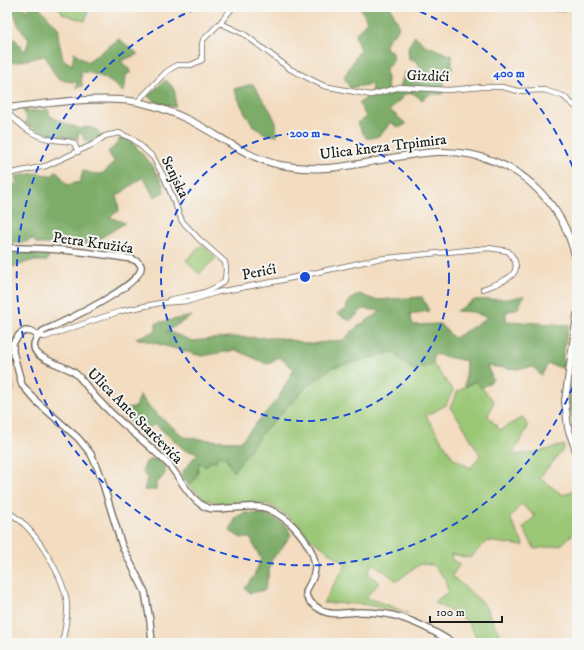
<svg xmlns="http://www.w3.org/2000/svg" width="584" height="650" font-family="'IM FELL DW Pica',serif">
<rect width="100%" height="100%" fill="#f6f6f2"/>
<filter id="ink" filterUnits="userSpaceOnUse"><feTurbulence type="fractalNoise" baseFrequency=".025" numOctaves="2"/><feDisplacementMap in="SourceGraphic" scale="8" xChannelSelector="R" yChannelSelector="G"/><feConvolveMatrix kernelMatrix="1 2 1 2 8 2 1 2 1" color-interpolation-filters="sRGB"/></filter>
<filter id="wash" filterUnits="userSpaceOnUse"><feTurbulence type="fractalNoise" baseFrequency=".012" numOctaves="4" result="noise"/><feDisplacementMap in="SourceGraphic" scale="16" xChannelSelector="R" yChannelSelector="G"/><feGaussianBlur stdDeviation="0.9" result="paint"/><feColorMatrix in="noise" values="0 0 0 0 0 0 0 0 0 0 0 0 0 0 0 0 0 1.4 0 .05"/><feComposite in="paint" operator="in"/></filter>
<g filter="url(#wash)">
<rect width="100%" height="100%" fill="#f3dcbf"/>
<g fill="#9bc877" stroke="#5c724a">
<path d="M58,7h31l-4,14 -22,-7z"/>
<path d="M545,7h22l-3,5 -15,-2z"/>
<path d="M202,245l14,13 -17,16 -13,-14z"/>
<path d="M393,352l20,18 20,-6 20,26 -7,15 -20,11 27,42 18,10 9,-13 -19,-33 -11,-14 7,-16 18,-11 19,20 -6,15 12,14 23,-13 5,10 -16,28 22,-2 30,-8v4l-25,29 24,17 14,-6v41l-16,15 -26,4 -12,-21 12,-12 -14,-12 -11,14 14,28 -37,-5 -17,17 -19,-4 1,6 8,4 -8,12 32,28 20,39h-24l-14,-23 -32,-18 14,-10 -3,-13 -12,-14 -13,-1 -23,17 -24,-18 -5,10 11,10 -13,14 42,16 -46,-9 -39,-1 23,-39 -34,-24 -19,-20 -25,-16h-45l-19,-5 -16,-14c9,-4 10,-14 11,-23h10l9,-6 8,1 7,14 30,-39 43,-45 27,-20z"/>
<path d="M7,364l7,26 -7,-1z"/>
</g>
<g fill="#7cac68" stroke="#4c6442">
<path d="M12,7h12l2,5 3,-5h10l20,22 -1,8 5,22 9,6 2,-13 13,10 32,-23 19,15 -17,7 11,11 -6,3 -1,12 -2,5c-12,-11 -25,-20 -42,-20l1,14 -6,2 1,-6c-23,0 -22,-8 -32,-26l-29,6h-9v-22l8,-1 10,13 4,-12 -10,-13z"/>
<path d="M360,7h30l9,18 -2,6 -8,7 -4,10 8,4v10l-7,6 2,26 10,-1 7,-21 10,5 7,-7 -5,-9 -8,-2 -1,-12 7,-11 10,9 27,11v14l-8,8v10l-2,6h-12l-8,6 -9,-7 -7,1 -16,16 16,14 -7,4 -9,-6c-6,11 -11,17 -24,16l-9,-15 9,-6 -7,-14 12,-8 1,-11 -22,4 -6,-11 16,-27 -5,-15 12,-14z"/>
<path d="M166,80c10,9 10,14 9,27l-17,-4 -11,-7z"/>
<path d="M253,84l18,28 5,11 1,13c-4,-1 -9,-1 -13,-3 -14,-5 -24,-30 -30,-44z"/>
<path d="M48,109l2,7 19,9 12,4 4,-2 11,2 5,7 -10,8 -7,-4 -1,-5 -5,-3v7l-33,-6 -21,-9 3,-5 -4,-9 16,1z"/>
<path d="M120,138l11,3 20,23 12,20 1,8 -10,5 -11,-20 -26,19 2,15 -10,6 16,6 -36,22 -24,-7 -6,6h-22l-4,-5 -11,4h-15v-54l1,-8 9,5 -2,-10 23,-3 13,3 6,-5 10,14 13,-3 3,-11c17,5 21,5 31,-10l-6,-9 7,-6z"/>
<path d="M7,253h1l42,1 -3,7h-16l-17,6 -7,-4z"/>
<path d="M359,294l16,6 47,-3 7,14 -19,3 3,11 27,-1 14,14 34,-20 -15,-6 -17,-1 19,-11 32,-1 17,-3 -6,12 -12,4v9l63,4 -6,29v14l-15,-4 -7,12 -7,-9 -18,2 -29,-3 6,14 -11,8 -7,-7 -10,6 1,-26 -32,-7 -1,10 -20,6 -20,-18 -60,15 -27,20 -43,45 -30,40 -7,-15 -8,-1 -2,5 -7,1 -3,5 -7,-5c-1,9 -2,19 -11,23l-7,-11c6,-7 12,-17 18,-21l-13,-2 -31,-27 -13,8 -28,-24h21l5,-13 10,13 34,29 24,3 33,1 38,-44 15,-28 -15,-12 -12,7 -31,-14 -34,6 -66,-18 20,-7v-8l36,-7 -25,15 26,10 36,-4 52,1 29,6 33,-4 15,-14 24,-15 -19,-2 -13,12 -13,-8 9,-3 2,-9z"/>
<path d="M577,338v73l-3,18 -5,-27z"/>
<path d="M151,459l9,2 5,5v8l-9,10v6h-12l3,-12 -5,-7 4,-9z"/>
<path d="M245,513l21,1 21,12 4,9c-7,8 -10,17 -19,23l-7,32 -16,3 -4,-5 9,-12 7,-17 -11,-21h-9l-11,-7 6,-14z"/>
</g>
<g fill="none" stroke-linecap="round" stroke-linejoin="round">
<path stroke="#74b6e9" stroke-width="1.5" d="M87,16l3,-9"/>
</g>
</g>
<g filter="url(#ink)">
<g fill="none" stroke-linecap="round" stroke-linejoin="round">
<g stroke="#675f55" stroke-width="6">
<g id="minor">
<path d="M220,23l24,11 46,35 34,17 47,9 29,-8 48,3 34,-3h20l16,4 26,-1 19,6 14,12"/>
<path d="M137,102l29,-30 11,-7h14l11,-5v-15l1,-5 17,-17 13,-16"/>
<path d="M7,112c12,12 25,24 42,27 8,2 17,1 25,4l4,9"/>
<path d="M7,174l39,-8 48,-22 11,-8 14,-3 14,6 20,18 12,22 17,42 17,18 26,23 1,7 -1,11c-15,15 -37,15 -56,20"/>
<path d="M38,336l7,1 76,-26 39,-8 29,-2 29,-9 60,-11 99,-22 112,-11 19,3c22,24 -7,31 -25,38"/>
<path d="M7,510c5,5 12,9 17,14 17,17 41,56 43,80 1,13 -2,26 -5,39"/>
</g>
</g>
<g stroke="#675f55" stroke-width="8">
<g id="tertiary">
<path d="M7,248c43,-1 83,4 125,11 4,2 8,3 9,7 4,19 -82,58 -98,65 -27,25 14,31 29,40 6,3 9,9 13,13 16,22 44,45 65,63 6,6 14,12 20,19 10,12 22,37 38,42 6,2 14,1 21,0 10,0 26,-3 36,0 6,1 19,10 24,14 11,10 27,30 26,46 -1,21 -23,24 6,42 11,7 29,1 42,2 7,0 16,1 24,2 21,4 47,17 66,29"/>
<path d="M38,336l-5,-4 -8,-1 -5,3 -7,9v9l9,33 15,17 41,36 13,16 8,17 23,75 23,46 5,29 2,22"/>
</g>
</g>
<g stroke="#675f55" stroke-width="8">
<g id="secondary">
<path d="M7,108c37,-4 75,-10 113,-8 24,1 51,11 73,22 29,15 54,36 87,43 16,3 32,4 48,3 58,-4 111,-30 168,-6 13,5 25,12 36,22 25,23 37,45 45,79"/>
<path d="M577,315l-12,86 3,27 9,26"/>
</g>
</g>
<use href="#minor" stroke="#fff" stroke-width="4.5"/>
<use href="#tertiary" stroke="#fff" stroke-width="5.5"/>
<use href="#secondary" stroke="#fff" stroke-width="6"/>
</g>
</g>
<g fill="none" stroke="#1d4ed8" stroke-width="2" stroke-dasharray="7 5">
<circle cx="305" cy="277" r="144"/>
<path d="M577 376A289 289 0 1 1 201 7M409 7A289 289 0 0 1 577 178"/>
</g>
<g text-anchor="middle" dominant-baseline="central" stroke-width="4" stroke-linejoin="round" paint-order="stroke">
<g font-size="15" fill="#1c1c1c" stroke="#f6f6f2">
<text transform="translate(428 76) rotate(2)">Gizdići</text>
<text transform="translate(383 147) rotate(-7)">Ulica kneza Trpimira</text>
<text transform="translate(175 177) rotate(64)">Senjska</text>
<text transform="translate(93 243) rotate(8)">Petra Kružića</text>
<text transform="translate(259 272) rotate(-11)">Perići</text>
<text transform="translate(135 416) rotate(45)">Ulica Ante Starčevića</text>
</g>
</g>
<circle cx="305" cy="277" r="6" fill="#1d4ed8" stroke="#f6f6f2" stroke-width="2"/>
<g font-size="12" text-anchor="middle" font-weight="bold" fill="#1d4ed8" stroke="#f6f6f2" stroke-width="4" stroke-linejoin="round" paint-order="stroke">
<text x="509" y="77">400 m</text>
<text x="305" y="137">200 m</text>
</g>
<rect width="584" height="650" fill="none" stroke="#f6f6f2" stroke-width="24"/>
<path d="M430 616v6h72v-6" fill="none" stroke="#1c1c1c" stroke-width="2"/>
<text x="436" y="616" font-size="12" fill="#1c1c1c" stroke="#f6f6f2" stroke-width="3" paint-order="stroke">100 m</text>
</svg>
